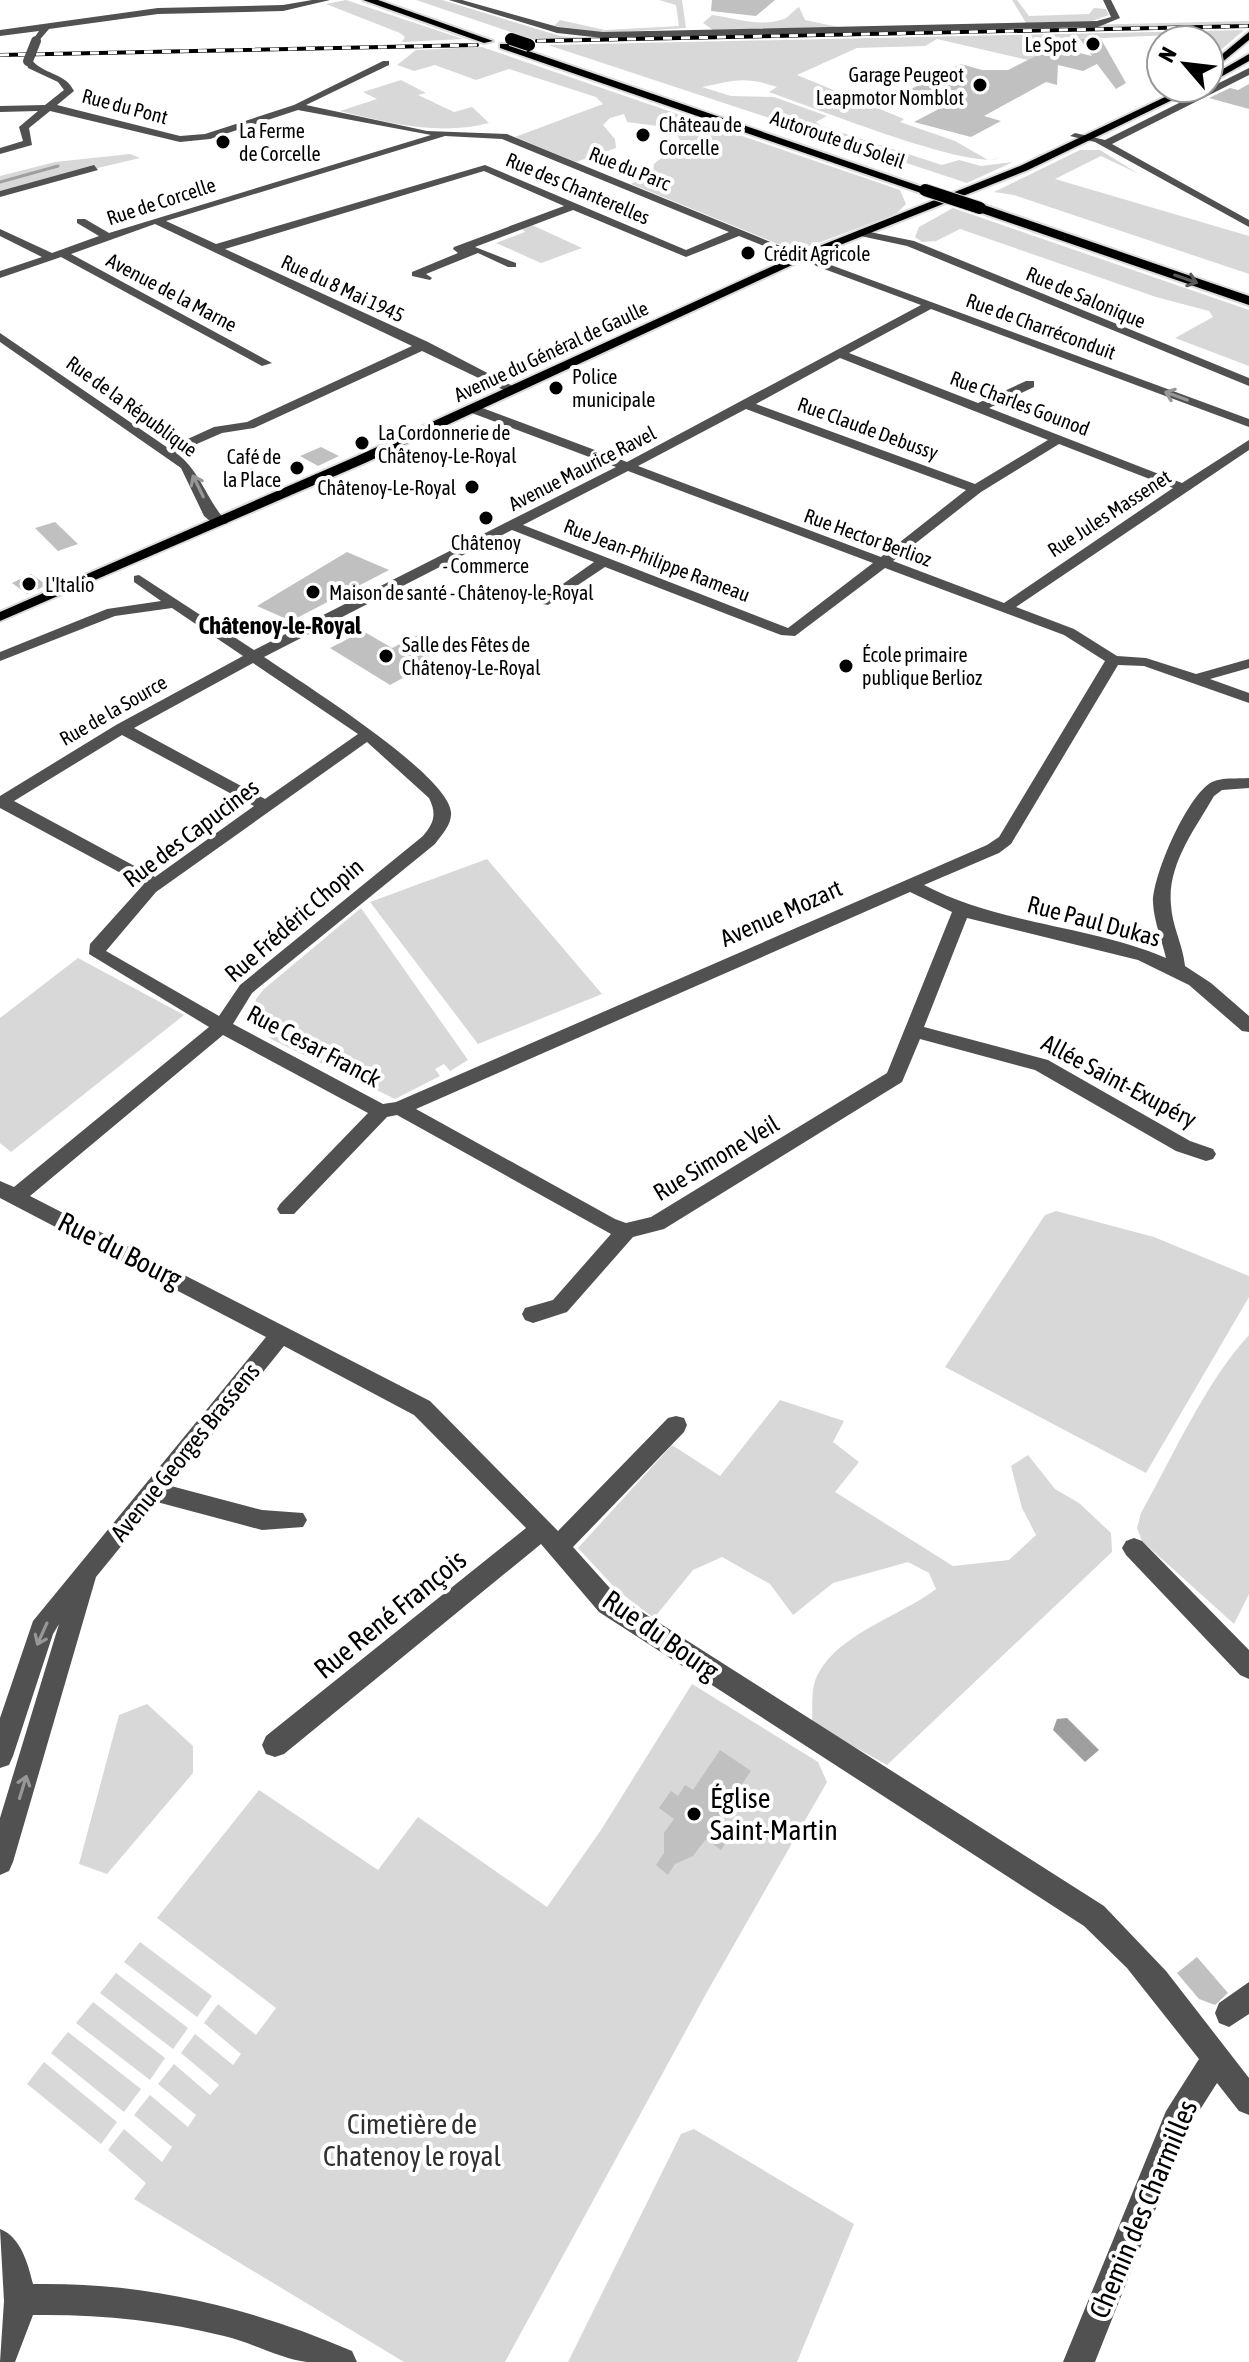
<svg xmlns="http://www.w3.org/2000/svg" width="1249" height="2362" font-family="'Asap Condensed',sans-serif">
<rect width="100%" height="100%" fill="#fff"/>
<g fill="#d8d8d8">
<path d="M346,0l117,39 -61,3 3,-5 -5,-4 -74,-29z"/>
<path d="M416,0h26l118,36 12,1 677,-16v4l-715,15z"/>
<path d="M659,0h23l4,28 -81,5 -51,-7 6,-6 45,10 74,-4 -3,-21z"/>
<path d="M1012,0h5l12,16 60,-2 5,-6 12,1 3,6 -17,6 -66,2z"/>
<path d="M799,7l6,13 33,7 -125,3 -10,-7 9,-8c19,2 48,13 72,4 5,-2 11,-10 15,-12z"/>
<path d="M1244,30l-35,30v-24l-15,-2 -114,5 -10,8 -13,-2 -29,15 -91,-21 -12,7 -68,2 -60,27 107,44 -4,3 55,19 33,19 11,-2c-28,13 -192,-53 -230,-66l8,-5c-33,-11 -42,-7 -75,0l29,9 43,1 53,19 -11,6 5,4 121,39 17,-5 22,6 32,-4 -46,21 -419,-138z"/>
<path d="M482,47l418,143 6,14 -10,10 -86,32 -32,-2 -147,-60 22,-11 1,-9 11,-9 26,-7 -10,-6 -8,-14 -46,-6 -3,-8 -14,4 -7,7 12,14 1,9 -40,14 -61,-25 88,-33 -7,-7 -87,-28 -33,11 -41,-15 -21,6 -17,-6 19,-15z"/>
<path d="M401,80l25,13 -8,2 36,17 18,-5 17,16c-50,13 -100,0 -149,-12l37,-12 -14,-7z"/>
<path d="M1080,150h20l39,24 -38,-18 -46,23 194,57v38l-235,-79 -20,-3z"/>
<path d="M130,154l10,4 -140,33v-15l55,-14z"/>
<path d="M953,208l296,102v56l-74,-28 38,-21 -4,-6 -53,-14 -196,-68 -24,12 -14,1 -7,-5 4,-10z"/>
<path d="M532,225l50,23 -41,15 -45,-20 29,-11 -3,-3z"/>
<path d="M487,859l115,135 -124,50 -108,-142z"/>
<path d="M361,908l107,152 -18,11 -6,-7 -9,5 5,7 -45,23 -124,-60 -19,-21 4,-19 8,-10z"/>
<path d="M78,958l106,57 -173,137 -11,-9v-125z"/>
<path d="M1056,1211l98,26 95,39v21l-103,176 -201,-106 100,-152z"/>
<path d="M1249,1335v259l-15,30 -92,-83 -5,-13 4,-15c32,-57 64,-130 108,-178z"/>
<path d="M780,1400l64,21 -11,21 26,20 -24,30 118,74 56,-6 27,-25 -14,-27 -11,-42 17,-11 27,34 24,14 32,30 1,19 -225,213 -75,-42c1,-12 -1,-27 2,-38 13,-48 86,-68 122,-96l-7,-16 -21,-11 -75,21 -40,32 -23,-31 -48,-27 -29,13 -39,48 -37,-28 -39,-42 94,-103 48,31z"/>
<path d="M692,1684l126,78 9,20 -120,210 -202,370h-101l-270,-163 12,-16 -38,-33 16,-21 38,33 10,-15 -38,-32 16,-20 38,32 8,-12 -38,-31 16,-20 36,31 9,-10 -38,-32 14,-19 38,31 8,-11 -37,-31 14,-19 38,31 20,-27 -119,-90 102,-128 119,80 40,-53 129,90 54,-77z"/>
<path d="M147,1704l46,42v27l-86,101 -28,-10 40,-149z"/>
<path d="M140,1942l72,54 -15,21 -73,-55z"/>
<path d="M116,1973l72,55 -15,21 -73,-56z"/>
<path d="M93,2002l72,56 -15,22 -74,-57z"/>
<path d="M68,2032l73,57 -17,23 -73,-59z"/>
<path d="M44,2062l73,60 -16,22 -74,-60z"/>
<path d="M694,2129l160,95 -57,138h-229l113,-228z"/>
</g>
<path fill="#9f9f9f" d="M1067,1718l32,32 -14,12 -32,-32 4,-11z"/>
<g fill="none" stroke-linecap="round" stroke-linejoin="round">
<path stroke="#9f9f9f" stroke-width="3" d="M0,182l58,-16"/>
</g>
<g fill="#c0c0c0">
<path d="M712,0h63l-19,16 -45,-5z"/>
<path d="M1080,39h21l25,44 -10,6 -19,-25 -14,7 -25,-6 -1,20 -11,-3 -62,34 17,5 -30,16 -57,-15 38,-20 -43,-12 52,-26 21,6h26l51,-26v4l33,8z"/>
<path d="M1249,84v25l-40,-11 21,-10 8,2z"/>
<path d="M321,447l18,9 -21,10 -18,-10z"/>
<path d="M55,522l23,22 -20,7 -23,-23z"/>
<path d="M347,552l42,18 -98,51 -34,-15z"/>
<path d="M31,574l16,11 -20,9 -15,-11z"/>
<path d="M363,631l29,17 28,-14 24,14 -28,15 7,4 -33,18 -60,-37z"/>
<path d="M720,1750l31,21 -34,49 17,11 -13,19 -15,-11 -13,17 -18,8 -7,11 -12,-10 8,-12v-20l10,-14 -15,-11 12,-17 7,5 7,-11 8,5z"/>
<path d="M1197,1957l31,36 -13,12 -16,-6 -22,-26z"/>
</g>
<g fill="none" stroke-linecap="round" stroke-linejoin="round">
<g stroke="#dbdbdb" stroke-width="4">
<g id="major">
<path d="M1249,32v8l-40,33v-8z"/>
<path d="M1249,54v7l-30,17 -8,-2z"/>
<path d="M1184,88h13l-169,82 -223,89 -440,204 -365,158v-9l355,-155 442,-202 223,-89z"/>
</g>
</g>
<g stroke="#dbdbdb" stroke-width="4">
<g id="highway">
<path d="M363,0h15l115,41 -9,2z"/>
<path d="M500,44h8l423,146 -10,3 -421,-145z"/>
<path d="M976,205h8l265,91v9l-273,-94z"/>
</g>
</g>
<g fill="#515151" fill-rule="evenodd">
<path d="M312,0h18l-47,11 -125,3 -109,15 -13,15 -4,-3 7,-10 -39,5v-6l158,-22 125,-3z"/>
<path d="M449,0h13l96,27 45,5 494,-11 14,-4 -8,-17h8l9,18 -22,9 -495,11 -46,-5z"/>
<path d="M25,59h6c12,16 34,13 43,32l-17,14 123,31 25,-2 89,-29 89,-44h6v4l-83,40 121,26 80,3 300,123 -10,2 -58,-23 -53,21 -113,-47 -98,37 41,16v4h-8l-30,-14 -52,21 6,4 -2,2 -18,-4v-4l46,-19 -5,-4 1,-2 110,-41 -80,-35 -259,78 203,93 92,48 -10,3 -88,-42 -168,77 -32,5 -46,20c25,18 31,49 52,70l-12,3 -12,-10 -23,-48 -181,-126v-9l168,115 46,-21 33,-5 165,-76 -257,-122 -84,30 201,109 -10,3 -201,-109 -61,21v-7l42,-14 -42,-21v-7l52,24 47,-17 -22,-13v-4h8l24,14 322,-98 -133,-25 -88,29 -30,3 -130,-31 -21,17 3,17 -32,9v-6l23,-7 -4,-14 19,-16 -38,1v-6l45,-1 19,-15 -6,-8 -30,-14zM445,136l57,3 227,93 -43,18 -201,-85 -269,79 -50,-23z"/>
<path d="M1249,68v7l-137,69 137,76v7l-154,-85 -25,-6 5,-3 30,7z"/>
<path d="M94,165l4,5 -98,27v-6z"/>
<path d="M860,230l54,11 335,137v8l-342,-140 -51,-11 -1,-2z"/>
<path d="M820,261l429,158v8l-318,-118 -82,44 129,50 48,-22h8v6l-45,21 193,75 67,-43v10l-233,157 58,22 43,27 29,2 50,16 53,-15v9l-39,11 39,14v10l-105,-37 -26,-1 -107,179 -12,9 -75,32c76,40 164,40 242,73 -4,-18 -12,-36 -13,-55 -1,-27 35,-109 59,-121 10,-5 26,-3 37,-4v10l-27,2 -8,6c-19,33 -47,69 -43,109 1,21 12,40 14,61l26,17 38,33v16l-7,-1 -53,-46 -51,-25 -171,-42 -43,109 124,33 142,81 23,8 3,5 -3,5 -7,2 -30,-10 -141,-81 -115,-31 -18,43 -238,147 -31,8 -66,75 -34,11 -8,-3 -3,-6 3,-6 28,-8 58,-66 -214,-119 -10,2 -93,97h-14l-3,-5 3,-5 88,-91 -145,-78 -193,161 400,205 128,130 110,-113 8,-2 8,2 3,7 -3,7 -111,115 44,49 487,310 62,65 83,107v37l-10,-4 -22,-28 -30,47 -92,232h-32l103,-251 33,-52 -72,-91 -43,-42 -485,-314 -58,-68 -257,210 -9,3 -9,-3 -4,-9 4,-9 260,-208 -112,-113 -130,-69 -113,140 91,24 41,3 4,7 -4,7 -41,3 -105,-28 -61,75 -83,285 -4,9 -9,4v-57l59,-194 -6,10 -40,122 -4,9 -9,3v-50l33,-97 233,-284 -266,-139v-17l14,6 195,-160 -120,-73 1,-10 53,-59 -143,-77v-12l116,-71 127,-69 -71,-48 -57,8 -115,45v-9l107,-43 54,-8 -27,-19v-6l5,-1 115,75 362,-183 -147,-55v-6h8l150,56 294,-157 -105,-39 -2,-2zM840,358l208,82 -73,44 -219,-80zM746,409l220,81 -85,67 -243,-91zM1059,444l114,44 -169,115 -111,-42 88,-69zM628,471l245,92 -85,65 -265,-103zM512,530l82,32 -51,36v6l5,1 57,-38 176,68 14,1 90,-68 179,67 41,26 -106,176 -12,8 -591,257 -13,2 -150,-80 19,-31 183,-149c7,-10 17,-19 16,-32 -3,-38 -153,-132 -187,-155zM253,663l105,71 -93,65 -131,-71zM122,735l132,71 -99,71 -141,-76zM367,742l62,56c8,16 5,25 -6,38l-183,149 -21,31 -113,-65 50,-59zM910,892l42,20 -65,161 -236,144 -25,6 -11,-4 -199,-110z"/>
<path d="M1134,1538l8,3 107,109v29l-9,-4 -114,-120 -4,-7 4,-7z"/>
<path d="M1249,1982v32l-20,13 -10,-4 -4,-10 4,-10z"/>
<path d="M0,2229c21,8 28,35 33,55 113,-2 216,23 319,67l5,11c-17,0 -34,0 -50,0 -25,-3 -57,-20 -83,-26 -63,-16 -127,-22 -191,-21l-18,47h-15l4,-61z"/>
</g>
<use href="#major" fill="#000" fill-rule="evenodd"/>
<use href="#highway" fill="#000" fill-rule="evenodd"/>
<g stroke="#000" stroke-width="4">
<g id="rail">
<path d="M537,41l712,-15"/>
<path d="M0,55l477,-10"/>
</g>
</g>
<use href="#rail" stroke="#fff" stroke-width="3" stroke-dasharray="9" stroke-linecap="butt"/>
<g stroke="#dbdbdb" stroke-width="14" stroke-linecap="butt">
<g id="highway-bridge">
<path d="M511,39l18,6"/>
<path d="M925,190l55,18"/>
</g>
</g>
<path stroke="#515151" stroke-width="10" d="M28,61l8,-20"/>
<use href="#highway-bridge" stroke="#000" stroke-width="12"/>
</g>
<defs><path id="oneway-shaft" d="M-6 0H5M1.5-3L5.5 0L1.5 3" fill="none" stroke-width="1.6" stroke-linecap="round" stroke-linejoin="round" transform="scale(2)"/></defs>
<use stroke="#595959" href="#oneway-shaft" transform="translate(1186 279) rotate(19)"/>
<g stroke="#979797">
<use href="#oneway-shaft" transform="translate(1176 396) rotate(-160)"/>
<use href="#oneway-shaft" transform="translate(198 486) rotate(-116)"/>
<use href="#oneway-shaft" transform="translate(42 1634) rotate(114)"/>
<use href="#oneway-shaft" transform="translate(23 1787) rotate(-73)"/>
</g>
<g fill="#000" stroke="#fff" stroke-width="3">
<circle cx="1093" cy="44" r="8"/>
<circle cx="980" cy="85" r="8"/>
<circle cx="643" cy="135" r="8"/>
<circle cx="223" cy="142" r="8"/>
<circle cx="748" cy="253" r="8"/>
<circle cx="556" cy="388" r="8"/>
<circle cx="362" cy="443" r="8"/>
<circle cx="297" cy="468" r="8"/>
<circle cx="472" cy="487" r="8"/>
<circle cx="486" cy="518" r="8"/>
<circle cx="29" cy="584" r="8"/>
<circle cx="313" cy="592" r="8"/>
<circle cx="386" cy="656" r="8"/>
<circle cx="846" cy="666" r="8"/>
<circle cx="694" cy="1814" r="8"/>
</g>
<g text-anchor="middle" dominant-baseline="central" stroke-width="8" stroke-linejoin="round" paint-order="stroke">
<g font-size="20" fill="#000" stroke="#fff" text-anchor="start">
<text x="1077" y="44" text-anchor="end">Le Spot</text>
<text x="964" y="74" text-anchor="end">Garage Peugeot<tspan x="964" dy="23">Leapmotor Nomblot</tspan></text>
<text x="659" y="124">Château de<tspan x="659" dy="23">Corcelle</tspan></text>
<text x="239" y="130">La Ferme<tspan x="239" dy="23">de Corcelle</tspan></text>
<text x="764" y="253">Crédit Agricole</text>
<text x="572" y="376">Police<tspan x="572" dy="23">municipale</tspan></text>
<text x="378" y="432">La Cordonnerie de<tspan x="378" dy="23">Châtenoy-Le-Royal</tspan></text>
<text x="281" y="456" text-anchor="end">Café de<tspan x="281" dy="23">la Place</tspan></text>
<text x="456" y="487" text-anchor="end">Châtenoy-Le-Royal</text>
<text x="486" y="542" text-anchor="middle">Châtenoy<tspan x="486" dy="23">- Commerce</tspan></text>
<text x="45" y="584">L'Italio</text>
<text x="329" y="592">Maison de santé - Châtenoy-le-Royal</text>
<text x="402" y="644">Salle des Fêtes de<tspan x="402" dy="23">Châtenoy-Le-Royal</tspan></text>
<text x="862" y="654">École primaire<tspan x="862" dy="23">publique Berlioz</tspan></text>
</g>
<g font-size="20" fill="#000" stroke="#fff">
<text transform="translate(125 106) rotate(15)">Rue du Pont</text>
<text transform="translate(838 139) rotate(19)">Autoroute du Soleil</text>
<text transform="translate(630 168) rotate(22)">Rue du Parc</text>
<text transform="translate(578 188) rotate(23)">Rue des Chanterelles</text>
<text transform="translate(161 201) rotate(-18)">Rue de Corcelle</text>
<text transform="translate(343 288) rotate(25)">Rue du 8 Mai 1945</text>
<text transform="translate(172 292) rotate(28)">Avenue de la Marne</text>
<text transform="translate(1086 297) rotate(23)">Rue de Salonique</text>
<text transform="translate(1041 326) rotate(20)">Rue de Charréconduit</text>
<text transform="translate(551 351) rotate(-25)">Avenue du Général de Gaulle</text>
<text transform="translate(1020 403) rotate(21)">Rue Charles Gounod</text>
<text transform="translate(132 406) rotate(36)">Rue de la République</text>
<text transform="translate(868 428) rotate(20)">Rue Claude Debussy</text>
<text transform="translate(582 468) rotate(-27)">Avenue Maurice Ravel</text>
<text transform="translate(1109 513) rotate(-33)">Rue Jules Massenet</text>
<text transform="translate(868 537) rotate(20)">Rue Hector Berlioz</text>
<text transform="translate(657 560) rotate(21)">Rue Jean-Philippe Rameau</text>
<text transform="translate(113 710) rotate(-30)">Rue de la Source</text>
</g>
<g font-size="24" font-weight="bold" fill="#000" stroke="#fff">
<text x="280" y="625">Châtenoy-le-Royal</text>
</g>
<g font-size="24" fill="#000" stroke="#fff">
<text transform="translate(191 833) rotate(-37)">Rue des Capucines</text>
<text transform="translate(781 913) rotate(-24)">Avenue Mozart</text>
<text transform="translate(294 920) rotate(-41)">Rue Frédéric Chopin</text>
<text transform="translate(1094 921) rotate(15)">Rue Paul Dukas</text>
<text transform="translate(314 1046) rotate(28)">Rue Cesar Franck</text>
<text transform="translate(1119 1081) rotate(28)">Allée Saint-Exupéry</text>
<text transform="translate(716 1158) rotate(-31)">Rue Simone Veil</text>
<text transform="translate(185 1452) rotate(-51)">Avenue Georges Brassens</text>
</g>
<g font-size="28" fill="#000" stroke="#fff">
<text transform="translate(120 1250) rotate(27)">Rue du Bourg</text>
<text transform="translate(390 1614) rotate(-39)">Rue René François</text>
<text transform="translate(661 1635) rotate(35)">Rue du Bourg</text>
<text transform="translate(1143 2209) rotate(-67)">Chemin des Charmilles</text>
</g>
<g font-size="28" fill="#000" stroke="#fff" text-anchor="start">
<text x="710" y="1798">Église<tspan x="710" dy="32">Saint-Martin</tspan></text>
</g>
<g font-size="28" fill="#2f2f2f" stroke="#fff">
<text x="412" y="2124">Cimetière de<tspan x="412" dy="32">Chatenoy le royal</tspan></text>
</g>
</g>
<g transform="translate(1185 64) rotate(298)"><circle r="38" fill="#ffffff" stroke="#999999" stroke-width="2"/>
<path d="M0-6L14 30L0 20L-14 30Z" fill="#000000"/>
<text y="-12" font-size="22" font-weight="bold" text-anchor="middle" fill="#000000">N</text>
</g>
</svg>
